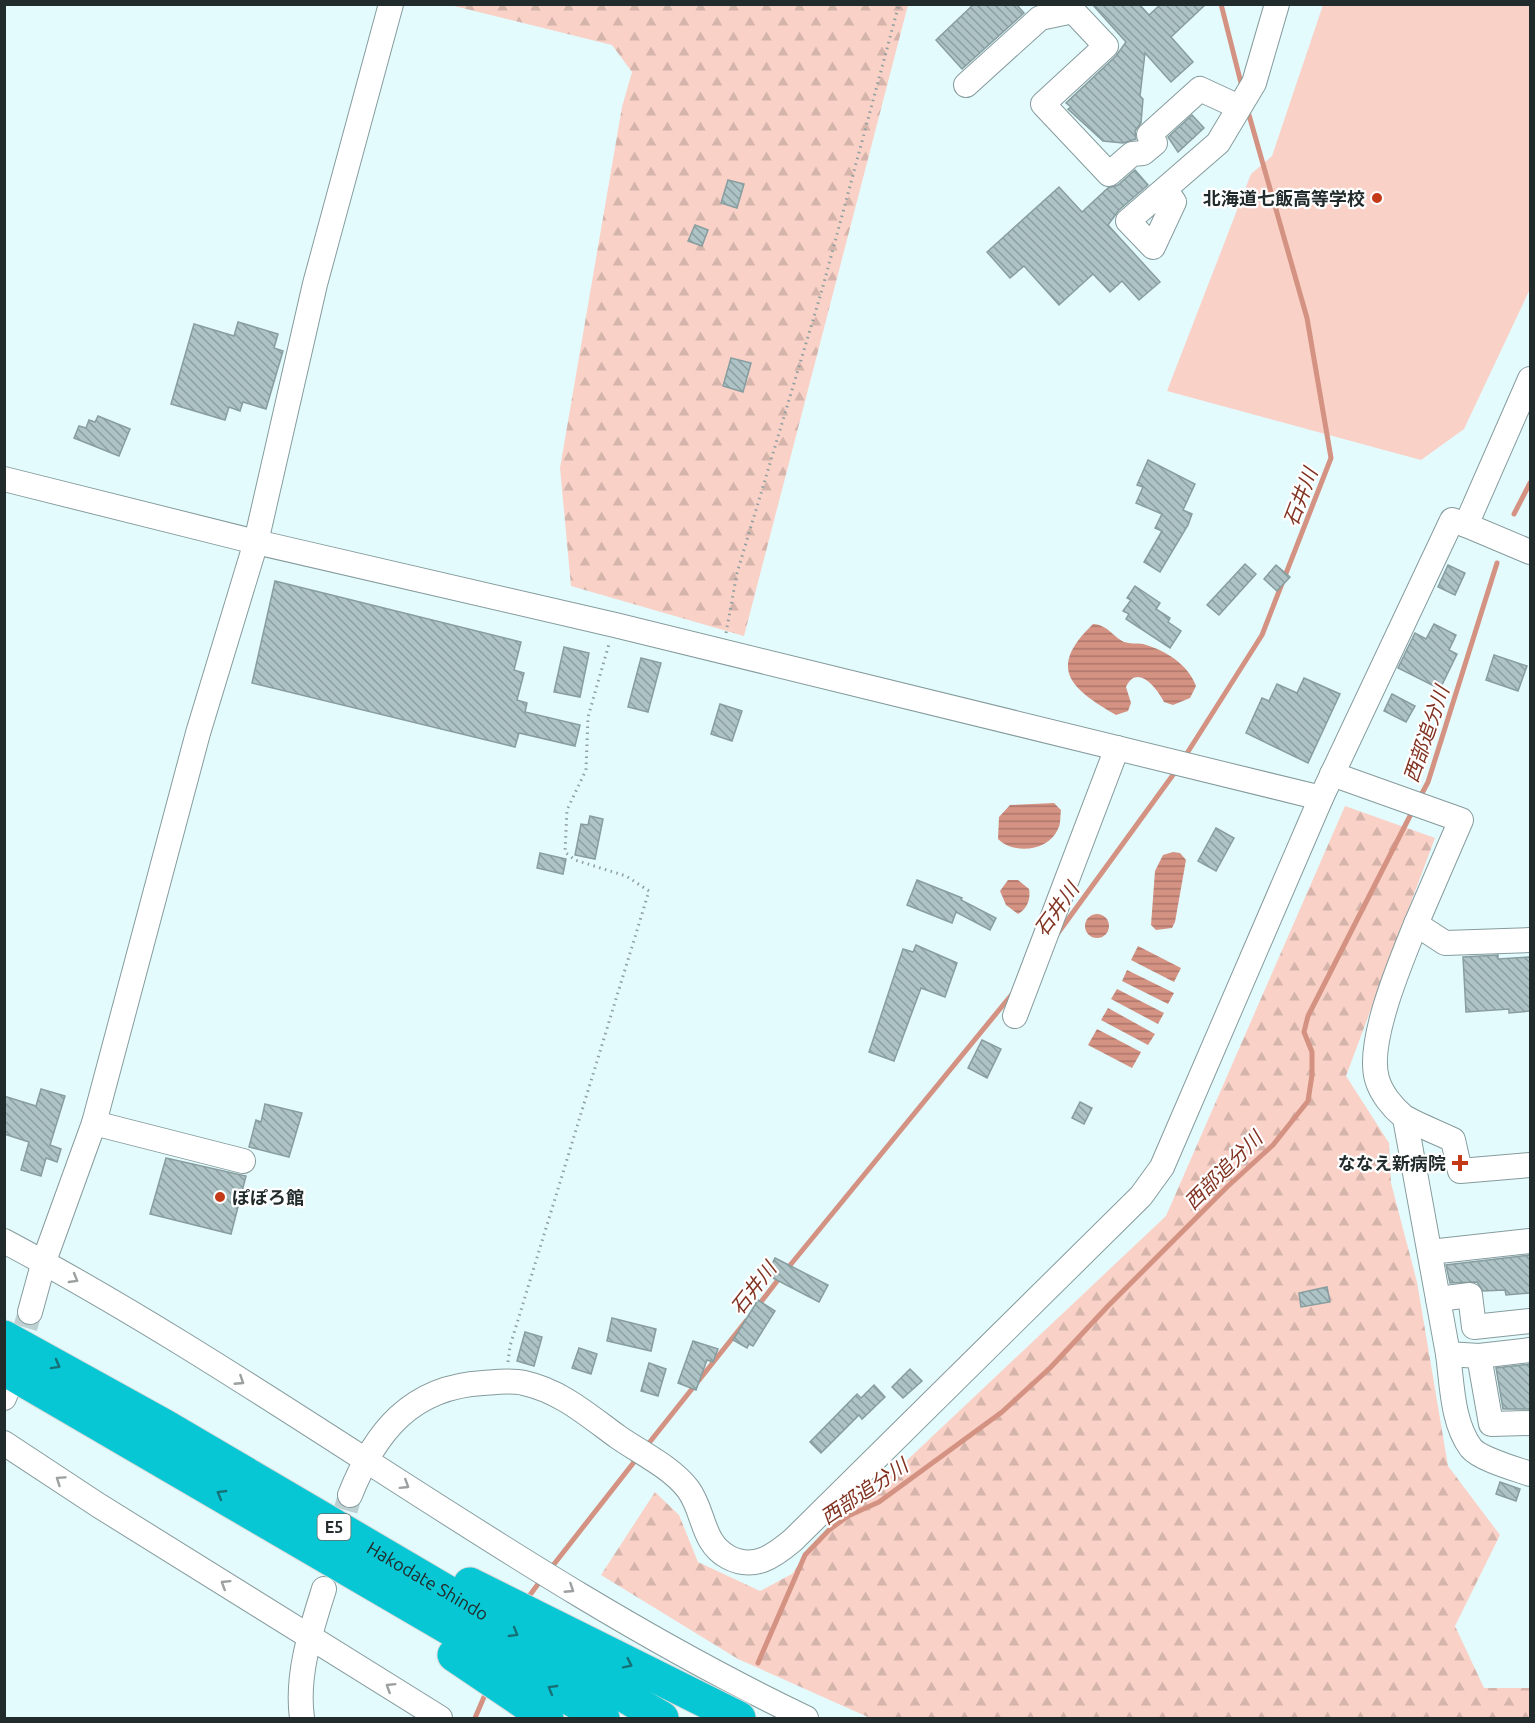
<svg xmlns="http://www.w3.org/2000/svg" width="1535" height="1723" font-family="Ubuntu,'Noto Sans JP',sans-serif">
<defs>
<pattern id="forest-firs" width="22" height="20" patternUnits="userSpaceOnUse" patternTransform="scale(1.5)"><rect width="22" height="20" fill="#f9d1c7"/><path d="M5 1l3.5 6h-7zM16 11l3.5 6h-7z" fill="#d5b4ab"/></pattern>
<pattern id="water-rules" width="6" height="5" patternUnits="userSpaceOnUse" patternTransform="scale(1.5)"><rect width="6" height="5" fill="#d49282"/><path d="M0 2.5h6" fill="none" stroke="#ac776b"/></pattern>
<pattern id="building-back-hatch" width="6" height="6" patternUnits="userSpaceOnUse" patternTransform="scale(1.5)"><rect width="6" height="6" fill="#adc3c5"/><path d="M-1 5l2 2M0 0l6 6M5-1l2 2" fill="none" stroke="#8c9fa0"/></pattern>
</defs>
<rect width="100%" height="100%" fill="#e4fbfd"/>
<g fill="url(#forest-firs)">
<path d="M450,5h458l-164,631 -173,-50 -11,-118 62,-361 10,-35 -20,-27z"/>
<path d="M1345,806l90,32 -89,238 43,67 2,40 26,99 31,184 52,69 -45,91 29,62h46v30h-660l-132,-59 -137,-84 54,-83 24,23 19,47 62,29 32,-17 22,-31 34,-27 318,-300z"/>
</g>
<path fill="#f9d1c7" d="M1323,5h207v284l-66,140 -43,31 -254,-69 84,-217 21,-18z"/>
<g fill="url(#water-rules)">
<path d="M1093,624c15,1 19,12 31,18 6,2 13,1 19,2 22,6 45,20 53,42l-6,12 -17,7 -9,-3c-7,-14 -27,-39 -38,-15l5,16 -3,8 -12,4c-44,-26 -70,-46 -23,-91z"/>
<path d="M1054,803l7,7c-1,6 0,14 -3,19 -9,22 -44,26 -60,10l1,-22 11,-12z"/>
<path d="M1173,852l7,1 6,7 -11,62 -3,6 -16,2 -5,-5 4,-54 8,-16z"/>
<path d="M1008,880h10l11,9c2,10 -2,20 -11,25l-12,-9 -6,-14z"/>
<circle cx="1097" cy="926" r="12"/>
<path d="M1138,946l43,22 -7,14 -43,-22z"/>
<path d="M1127,970l47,23 -6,11 -46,-23z"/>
<path d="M1117,989l47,24 -6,11 -47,-25z"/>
<path d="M1108,1008l47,26 -7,11 -47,-25z"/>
<path d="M1097,1029l44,23 -9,16 -44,-23z"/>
</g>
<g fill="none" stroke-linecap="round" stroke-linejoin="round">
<g stroke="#d49282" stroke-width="5">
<path d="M1221,4l21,83"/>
<path d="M1514,514l16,-31"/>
<path d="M1184,758l78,-123 69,-177 -24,-140 -60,-210"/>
<path d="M1419,799l9,-17 69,-219"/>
<path d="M1058,933l120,-165"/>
<path d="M787,1269l226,-276"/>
<path d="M757,1307l24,-31"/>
<path d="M645,1448l101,-127"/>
<path d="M551,1568l87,-111"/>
<path d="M527,1599l14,-19"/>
<path d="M758,1663l47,-108 24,-25 19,-14 31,-14 123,-90 48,-44 58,-62 119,-119 46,-42 35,-44 4,-26v-23l-8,-20 4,-16 105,-206"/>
<path d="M475,1718l12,-28"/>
</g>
</g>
<g fill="url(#building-back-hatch)" stroke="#889d9f" stroke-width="1.5">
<path d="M974,4h42l8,9 -62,56 -26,-29z"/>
<path d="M1092,4h47l10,11 12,-11h45l-35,33 22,25 -22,20 -26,-29 -5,43 3,3 -2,24 -6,8 1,8 -13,4 -20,-2 -35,-32 3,-2 -5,-4 50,-47 10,-14z"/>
<path d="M1192,115l12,13 -26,24 -10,-15z"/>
<path d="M1135,170l13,15 -29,25 -11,15 52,57 -21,18 -17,-19 -12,11 -17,-18 -34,31 -35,-39 -14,12 -23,-26 72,-65 23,25 26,-24 10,-3z"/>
<path d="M728,180l16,4 -7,24 -16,-5z"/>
<path d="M695,225l13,5 -6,16 -14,-5z"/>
<path d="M238,322l40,12 -4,14 9,3 -17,58 -23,-7 -3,9 -11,-4 -4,13 -54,-16 23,-80 40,12z"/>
<path d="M731,358l20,5 -8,29 -20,-6z"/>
<path d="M98,416l32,13 -11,27 -45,-18 5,-12 7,2 3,-8 6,2z"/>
<path d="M1148,460l47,24 -12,26 9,4 -4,11 -28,47 -16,-10 18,-31 -7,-3 7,-14 -26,-11 7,-16 -6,-2z"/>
<path d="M1245,564l11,10 -37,41 -12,-10z"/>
<path d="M1276,565l14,12 -13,14 -13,-12z"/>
<path d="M1448,565l17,8 -10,22 -17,-8z"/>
<path d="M275,581l246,61 -7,28 10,3 -7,27 10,3 -2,9 55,13 -5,21 -56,-13 -4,14 -263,-64z"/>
<path d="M1135,586l25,17 -4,6 14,9 -2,4 13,9 -11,17 -44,-29 3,-5 -6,-3 8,-11 -4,-2z"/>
<path d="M1434,624l22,11 -7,15 8,4 -17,35 -42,-21 17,-35 11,6z"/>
<path d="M564,647l25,6 -9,44 -26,-5z"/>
<path d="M1494,655l33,11 -9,25 -32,-11z"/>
<path d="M641,658l20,5 -13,49 -20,-5z"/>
<path d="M1304,678l36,16 -32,69 -62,-30 16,-35 7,3 8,-17 20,9z"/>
<path d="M1392,694l23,12 -9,16 -22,-11z"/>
<path d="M720,704l22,7 -10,30 -21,-7z"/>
<path d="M590,816l13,3 -8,40 -20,-4 6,-31 7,1z"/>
<path d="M1216,828l18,10 -18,33 -18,-10z"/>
<path d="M540,853l26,6 -3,15 -26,-6z"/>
<path d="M917,880l45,18 -1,2 35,18 -6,12 -34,-18 -4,11 -45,-18z"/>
<path d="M916,945l41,18 -12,34 -24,-9 -27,73 -25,-9 34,-103 10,3z"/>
<path d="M1498,955v4l32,-2v54l-21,2v-4l-43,3 -3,-55z"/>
<path d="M982,1040l19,9 -14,29 -19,-10z"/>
<path d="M41,1089l24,7 -15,49 11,4 -4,13 -11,-4 -5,18 -20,-6 8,-28 -25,-8v-38l32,10z"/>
<path d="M1080,1102l12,6 -8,16 -12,-6z"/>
<path d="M265,1104l37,9 -13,44 -40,-10 7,-27 5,2z"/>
<path d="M166,1158l80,18 -15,58 -81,-20z"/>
<path d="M1530,1255v38l-24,2 -1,-5 -22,1 -6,-9 -27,1 -4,-18z"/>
<path d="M775,1258l53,27 -9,17 -52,-27z"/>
<path d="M1327,1287l3,15 -29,5 -2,-14z"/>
<path d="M758,1300l17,11 -22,35 -4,-2 -2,4 -14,-8z"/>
<path d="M612,1318l44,11 -5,22 -44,-10z"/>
<path d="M525,1332l17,5 -8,29 -17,-5z"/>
<path d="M693,1341l25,8 -5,13 -6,-2 -11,30 -18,-7z"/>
<path d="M579,1348l18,6 -6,20 -19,-6z"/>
<path d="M649,1363l17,6 -8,27 -17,-5z"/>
<path d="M1530,1364v45h-27l-7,-41z"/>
<path d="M910,1369l12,12 -19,17 -11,-11z"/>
<path d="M874,1385l11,12 -23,22 -3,-4 -38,38 -11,-11 47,-48 4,4z"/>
<path d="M1500,1482l20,7 -4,12 -20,-7z"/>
</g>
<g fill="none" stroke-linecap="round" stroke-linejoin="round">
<g stroke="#bdd1d3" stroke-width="24" stroke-dasharray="24 12" stroke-linecap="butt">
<path d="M15,1362l15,-50"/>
<path d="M336,1545l14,-50"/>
</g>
<g stroke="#869b9d" stroke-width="26">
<g id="minor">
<path d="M966,85l74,-67 33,-7 33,35 -63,58 66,70 23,-20 11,-1 12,-10 -6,-8 51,-46 39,18"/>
<path d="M1165,189l9,13 -21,45 -25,-26 90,-78 36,-60 23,-79"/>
<path d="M4,479l252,63 359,83 706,173"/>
<path d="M1466,525l64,27"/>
<path d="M1332,774l129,46 -45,104 29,19 85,-3"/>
<path d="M1416,924c-14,35 -50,118 -39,155 4,14 15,28 26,37 8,6 38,18 50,24l7,31 70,-6"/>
<path d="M1015,1016l102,-268"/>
<path d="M1405,1118l43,236 31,2 12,68 39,-1"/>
<path d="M94,1123l149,38"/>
<path d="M4,1241c275,146 521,343 802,477"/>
<path d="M1430,1252l100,-11"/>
<path d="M1438,1299l32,-4 4,32 56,-6"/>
<path d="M30,1312l14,-51 50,-138 104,-390 58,-191 59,-258 76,-280"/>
<path d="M1448,1354c4,29 4,69 23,94 9,11 45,21 59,26"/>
<path d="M1479,1356l51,-6"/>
<path d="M4,1398l2,-5"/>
<path d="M4,1443l94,62 342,213"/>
<path d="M350,1495c25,-63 61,-108 133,-112 14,-1 28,-3 41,0 37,8 65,33 94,54 23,16 53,30 70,52 17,23 13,53 40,68 26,14 46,-1 65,-17l348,-344 21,-29 159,-369 131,-278 14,5 64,-146"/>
<path d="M302,1718c-6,-43 9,-88 22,-129"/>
</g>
</g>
<g stroke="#d7d9d9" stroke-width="35">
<g id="highway">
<path id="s1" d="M4,1337l161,89 497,292"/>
<path d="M4,1369l599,349"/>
<path d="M470,1584l269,134"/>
<path d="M454,1655l93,63"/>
</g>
</g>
<g stroke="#8e9fa0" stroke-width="3" stroke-dasharray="1.5 4.5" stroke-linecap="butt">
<path d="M726,633l11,-60 85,-283 77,-286"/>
<path d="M508,1362l2,-16 139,-455 -23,-15 -51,-16 -10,-8 2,-42 19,-40 2,-53 21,-73"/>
</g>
<use href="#minor" stroke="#fff" stroke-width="24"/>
<use href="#highway" stroke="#07c7d4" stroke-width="33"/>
</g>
<defs><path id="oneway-chevron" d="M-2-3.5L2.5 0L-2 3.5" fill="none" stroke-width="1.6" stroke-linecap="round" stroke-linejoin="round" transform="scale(1.5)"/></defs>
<g stroke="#9ca0a0">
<use href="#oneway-chevron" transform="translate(74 1279) rotate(30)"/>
<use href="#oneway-chevron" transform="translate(240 1381) rotate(33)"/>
<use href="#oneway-chevron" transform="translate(60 1480) rotate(-146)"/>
<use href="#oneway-chevron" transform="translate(405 1485) rotate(32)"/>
<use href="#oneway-chevron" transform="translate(225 1584) rotate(-148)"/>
<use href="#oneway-chevron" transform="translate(570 1589) rotate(33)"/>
<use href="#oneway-chevron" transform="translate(390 1687) rotate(-148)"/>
</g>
<g stroke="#167177">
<use href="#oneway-chevron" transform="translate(56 1365) rotate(29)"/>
<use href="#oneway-chevron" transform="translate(221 1494) rotate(-150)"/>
<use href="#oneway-chevron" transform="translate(514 1633) rotate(30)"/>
<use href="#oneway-chevron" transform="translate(628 1664) rotate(26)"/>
<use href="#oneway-chevron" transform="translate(552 1689) rotate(-150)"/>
</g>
<g fill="#c43a19" stroke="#fff" stroke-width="2">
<circle cx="1377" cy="198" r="6"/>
<path d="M1457 1154h6v6h6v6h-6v6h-6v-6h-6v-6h6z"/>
<circle cx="220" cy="1197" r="6"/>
</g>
<g text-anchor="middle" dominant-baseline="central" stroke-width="4.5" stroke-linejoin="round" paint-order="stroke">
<rect fill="#fff" stroke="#646b6b" stroke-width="1.5" x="317.5" y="1514" width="33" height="26" rx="4.5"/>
<g font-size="16" font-weight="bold" fill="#222b2b">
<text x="334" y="1527">E5</text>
</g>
<g font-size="18" font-weight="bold" fill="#222b2b" stroke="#fff" text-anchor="end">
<text x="1365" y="198">北海道七飯高等学校</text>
<text x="1446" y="1163">ななえ新病院</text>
<text x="232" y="1197" text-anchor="start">ぽぽろ館</text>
</g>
<g font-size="18" fill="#222b2b" stroke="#fff">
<text stroke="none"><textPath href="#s1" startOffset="489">Hakodate Shindo</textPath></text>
</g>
<g font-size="20" font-style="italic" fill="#813220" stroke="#fff">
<text transform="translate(1300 497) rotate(-69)">石井川</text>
<text transform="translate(1426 734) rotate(-71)">西部追分川</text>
<text transform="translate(1056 909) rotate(-54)">石井川</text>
<text transform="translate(1223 1170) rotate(-45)">西部追分川</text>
<text transform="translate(753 1288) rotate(-52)">石井川</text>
<text transform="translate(864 1491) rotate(-34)">西部追分川</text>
</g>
</g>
<rect width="1535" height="1723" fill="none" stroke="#222b2b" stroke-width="12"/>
</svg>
